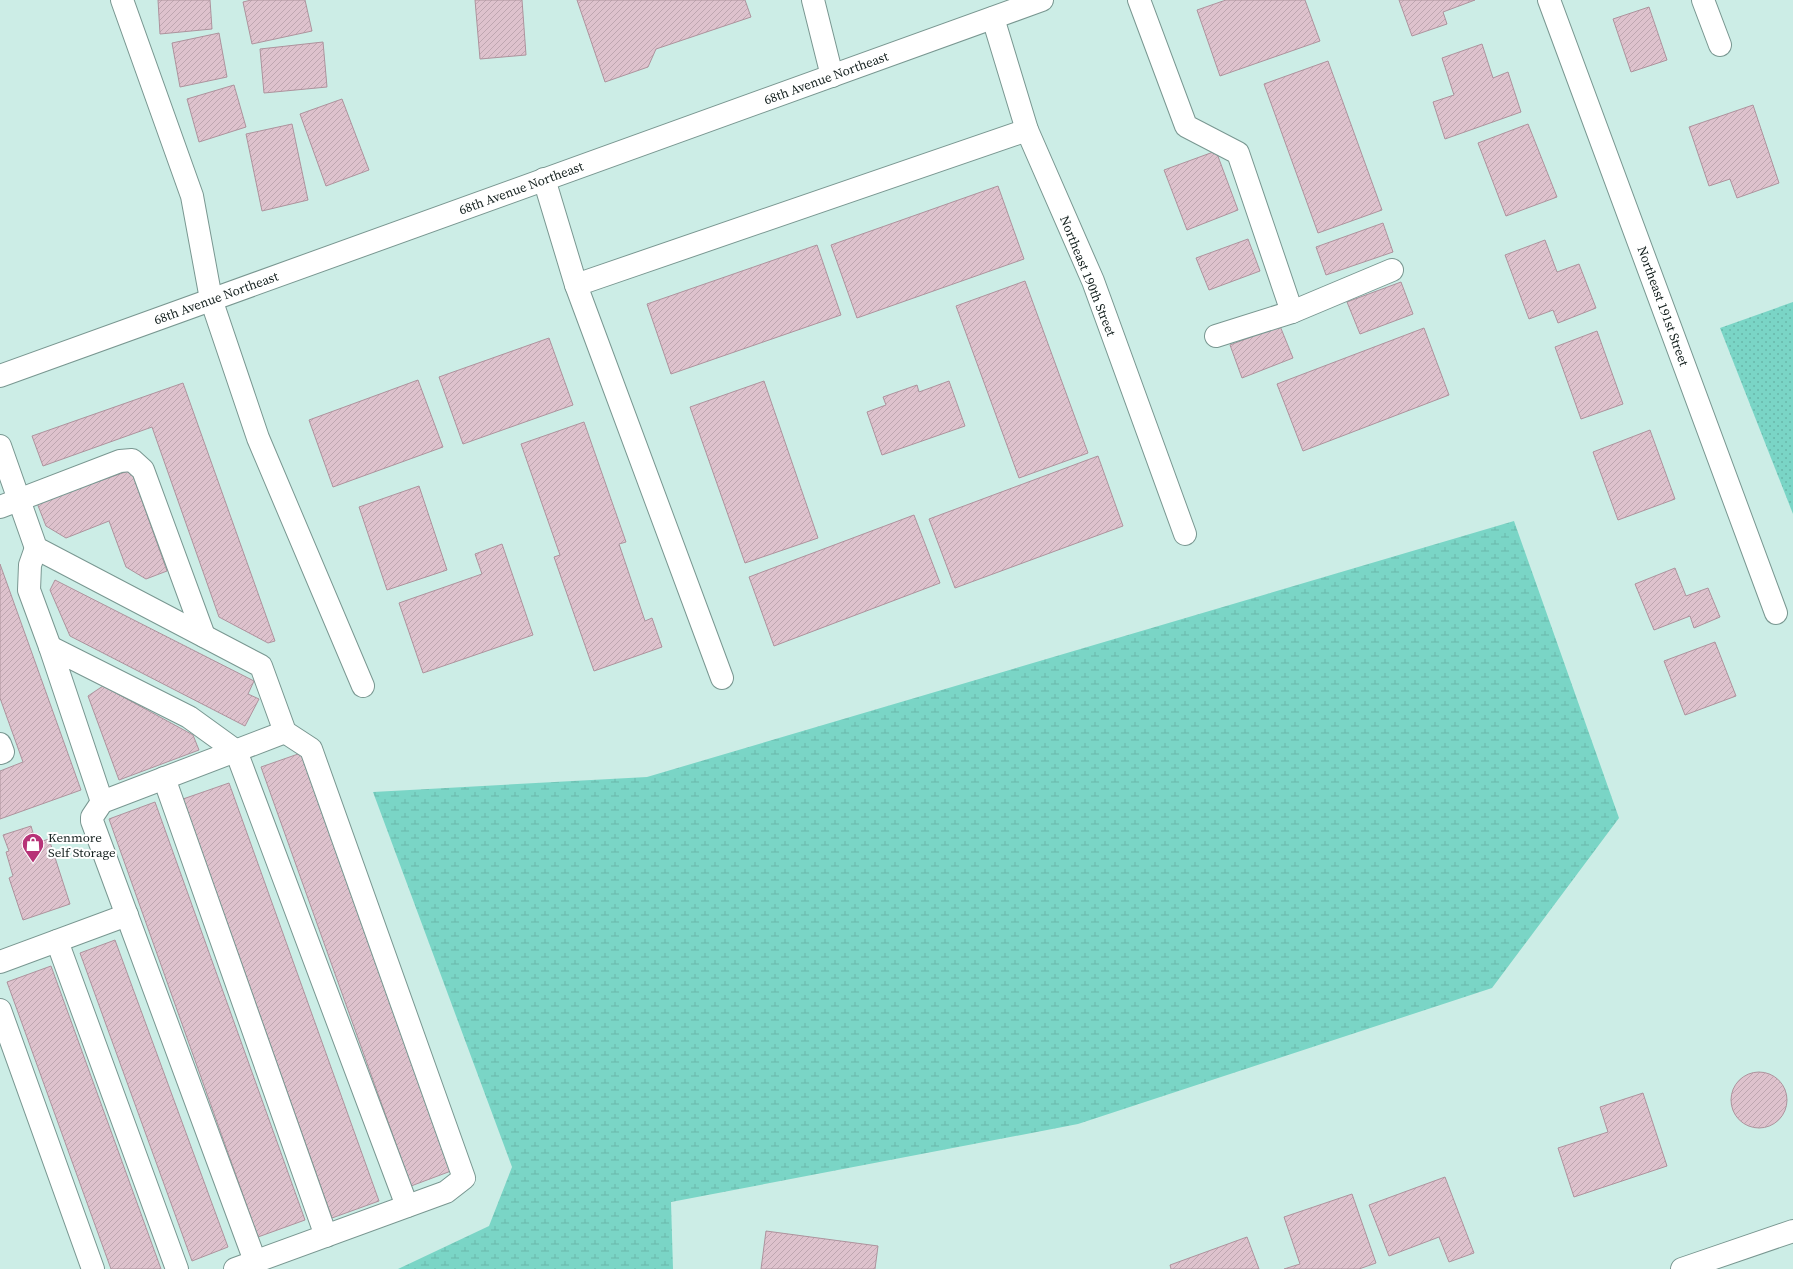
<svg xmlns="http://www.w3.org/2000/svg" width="1793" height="1269" font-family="'Source Serif 4',serif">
<defs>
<pattern id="wetland-marsh" width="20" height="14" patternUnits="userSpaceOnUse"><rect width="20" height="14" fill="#7ad5c6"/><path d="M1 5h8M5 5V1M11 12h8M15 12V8" fill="none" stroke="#69b7aa"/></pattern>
<pattern id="park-dots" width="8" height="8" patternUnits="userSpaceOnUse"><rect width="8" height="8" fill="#7ad5c6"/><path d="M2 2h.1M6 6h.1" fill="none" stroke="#69b7aa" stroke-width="1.8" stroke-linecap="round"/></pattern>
<pattern id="building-hatch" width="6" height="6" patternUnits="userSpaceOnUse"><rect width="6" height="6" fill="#dec2cd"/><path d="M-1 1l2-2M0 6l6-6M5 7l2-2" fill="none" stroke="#bea6b0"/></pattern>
</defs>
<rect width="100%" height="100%" fill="#ccede6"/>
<path fill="url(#wetland-marsh)" d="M1514,521l105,297 -127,170 -414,136 -407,78 2,67h-275l91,-43 23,-59 -139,-375 274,-15z"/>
<path fill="url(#park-dots)" d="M1793,302v212l-73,-186z"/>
<g fill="url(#building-hatch)" stroke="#ad939d">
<path d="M158,0h52l2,29 -52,5z"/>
<path d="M251,0h54l7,31 -60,13 -9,-42z"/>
<path d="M475,0h47l4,55 -46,4z"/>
<path d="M577,0h168l6,17 -95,32 -8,18 -43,15z"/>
<path d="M1226,0h79l15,41 -100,35 -23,-66z"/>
<path d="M1399,0h76l-32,12 4,12 -35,12z"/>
<path d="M1649,7l18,53 -36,12 -18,-53z"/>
<path d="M219,33l8,44 -47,10 -8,-44z"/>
<path d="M323,42l4,45 -63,6 -4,-44z"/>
<path d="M1482,44l11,34 15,-6 13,40 -76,27 -12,-37 21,-7 -12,-37z"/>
<path d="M1328,61l54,149 -64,23 -54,-149z"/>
<path d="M234,85l12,42 -47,15 -12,-43z"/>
<path d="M342,99l27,71 -43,16 -26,-72z"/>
<path d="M1753,105l26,78 -42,15 -7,-19 -21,7 -20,-59z"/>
<path d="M292,124l16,76 -46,11 -16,-77z"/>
<path d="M1528,124l29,73 -51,19 -28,-73z"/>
<path d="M1216,151l22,59 -51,20 -23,-60z"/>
<path d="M998,186l26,73 -167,59 -26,-73z"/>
<path d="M1383,223l10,29 -67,23 -10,-28z"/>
<path d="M1248,239l12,32 -51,19 -13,-32z"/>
<path d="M1545,240l12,32 22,-8 17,44 -38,15 -5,-13 -24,9 -24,-64z"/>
<path d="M817,245l24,70 -170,59 -24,-70z"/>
<path d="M1025,281l63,172 -69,25 -63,-172z"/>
<path d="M1401,282l12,32 -53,20 -13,-32z"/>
<path d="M1280,326l13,32 -51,20 -12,-33z"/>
<path d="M1424,328l25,67 -146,56 -26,-67z"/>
<path d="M1597,331l26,73 -42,15 -26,-72z"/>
<path d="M549,338l24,67 -110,39 -24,-67z"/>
<path d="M418,380l25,67 -110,40 -24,-67z"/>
<path d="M764,381l54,157 -73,25 -55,-156z"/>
<path d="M949,381l16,45 -83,29 -15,-43 19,-7 -3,-8 34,-12 2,7z"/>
<path d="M183,383l92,258 -7,2 -49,-26 -67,-190 -109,39 -11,-30z"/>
<path d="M584,422l42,120 -7,2 26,77 7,-3 10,29 -68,24 -40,-114 6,-2 -39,-111z"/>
<path d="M1650,430l25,69 -57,21 -25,-68z"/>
<path d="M1098,456l25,70 -168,62 -26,-69z"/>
<path d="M131,470l36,101 -21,8 -20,-12 -17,-46 -43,17 -20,-12 -9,-23z"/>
<path d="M419,486l28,84 -60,20 -28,-83z"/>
<path d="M914,515l26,68 -166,63 -25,-69z"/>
<path d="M502,544l31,91 -110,38 -24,-70 83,-29 -7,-20z"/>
<path d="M0,564l81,226 -81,29v-48l23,-9 -23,-64z"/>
<path d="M1675,568l11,28 22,-8 12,29 -26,11 -4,-12 -36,14 -19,-46z"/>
<path d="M55,580l199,101 -6,13 11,5 -14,27 -175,-90 -20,-46z"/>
<path d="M1715,642l21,54 -51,19 -21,-54z"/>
<path d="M103,686l90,49 6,15 -80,30 -31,-84z"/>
<path d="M301,753l150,418 -40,15 -150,-419z"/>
<path d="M229,783l150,418 -47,17 -149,-419z"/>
<path d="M155,802l150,418 -47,17 -149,-418z"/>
<path d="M31,826l5,17 13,-4 21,65 -47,16 -14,-42 4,-2 -7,-24 3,-1 -6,-16z"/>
<path d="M115,940l113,307 -36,14 -112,-308z"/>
<path d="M51,966l110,303h-50l-104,-287z"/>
<circle cx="1759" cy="1100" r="28"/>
<path d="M1643,1093l24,73 -93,31 -16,-49 50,-16 -8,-25z"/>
<path d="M1445,1177l29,76 -25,9 -10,-25 -50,19 -20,-51z"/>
<path d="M1352,1194l24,69 -17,6h-75l16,-5 -16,-47z"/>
<path d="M766,1231l112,15 -3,23h-114z"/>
<path d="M1247,1237l12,32h-88l-1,-4z"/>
</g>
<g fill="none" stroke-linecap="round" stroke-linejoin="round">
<g stroke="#799791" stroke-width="24">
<g id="minor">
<path d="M122,0l70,196 19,103 47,139 105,248"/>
<path d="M813,0l19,76"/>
<path d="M1139,0l47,126 52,27 54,159"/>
<path d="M1549,0l227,613"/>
<path d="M1703,0l17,45"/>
<path d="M993,18l34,112 66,151 92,253"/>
<path d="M544,179l32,106 146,393"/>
<path d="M576,285l451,-155"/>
<path d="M1216,336l76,-24 100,-42"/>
<path d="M0,376l1042,-376"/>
<path d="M0,446l36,102 225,118 24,66 26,17 153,429 -18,14 -211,77"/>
<path d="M0,507l120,-46 12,-1 11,10 61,166"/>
<path d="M36,548l-6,17 -1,25 21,57"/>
<path d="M0,744l3,8 -3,1"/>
<path d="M164,778l162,458"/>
<path d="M102,802l-52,-155 139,70 47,34 171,455"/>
<path d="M57,941l120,328"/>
<path d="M0,962l127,-47"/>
<path d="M0,1010l93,259"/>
<path d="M255,1261l-163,-440v-4l10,-15 183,-70"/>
<path d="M1682,1269l111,-38"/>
</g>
</g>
<use href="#minor" stroke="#fff" stroke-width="22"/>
</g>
<defs>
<g id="shop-pin" transform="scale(1.15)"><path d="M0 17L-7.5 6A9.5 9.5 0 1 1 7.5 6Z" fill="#b73277" stroke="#fff"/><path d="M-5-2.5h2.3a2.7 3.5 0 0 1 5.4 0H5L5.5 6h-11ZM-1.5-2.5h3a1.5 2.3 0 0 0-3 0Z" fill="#fff"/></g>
</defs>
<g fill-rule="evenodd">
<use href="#shop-pin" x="33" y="844"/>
</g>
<g text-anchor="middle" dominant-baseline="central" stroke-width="4" stroke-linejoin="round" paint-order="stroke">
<g font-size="13" fill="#14201e" stroke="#fff">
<text transform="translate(826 78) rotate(-20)">68th Avenue Northeast</text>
<text transform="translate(521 188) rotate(-20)">68th Avenue Northeast</text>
<text transform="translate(1088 276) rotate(68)">Northeast 190th Street</text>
<text transform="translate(216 298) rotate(-20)">68th Avenue Northeast</text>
<text transform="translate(1663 306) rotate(70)">Northeast 191st Street</text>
</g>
<g font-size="13" fill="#14201e" stroke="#fff" text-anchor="start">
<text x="48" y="837">Kenmore<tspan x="48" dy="15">Self Storage</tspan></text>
</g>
</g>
</svg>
